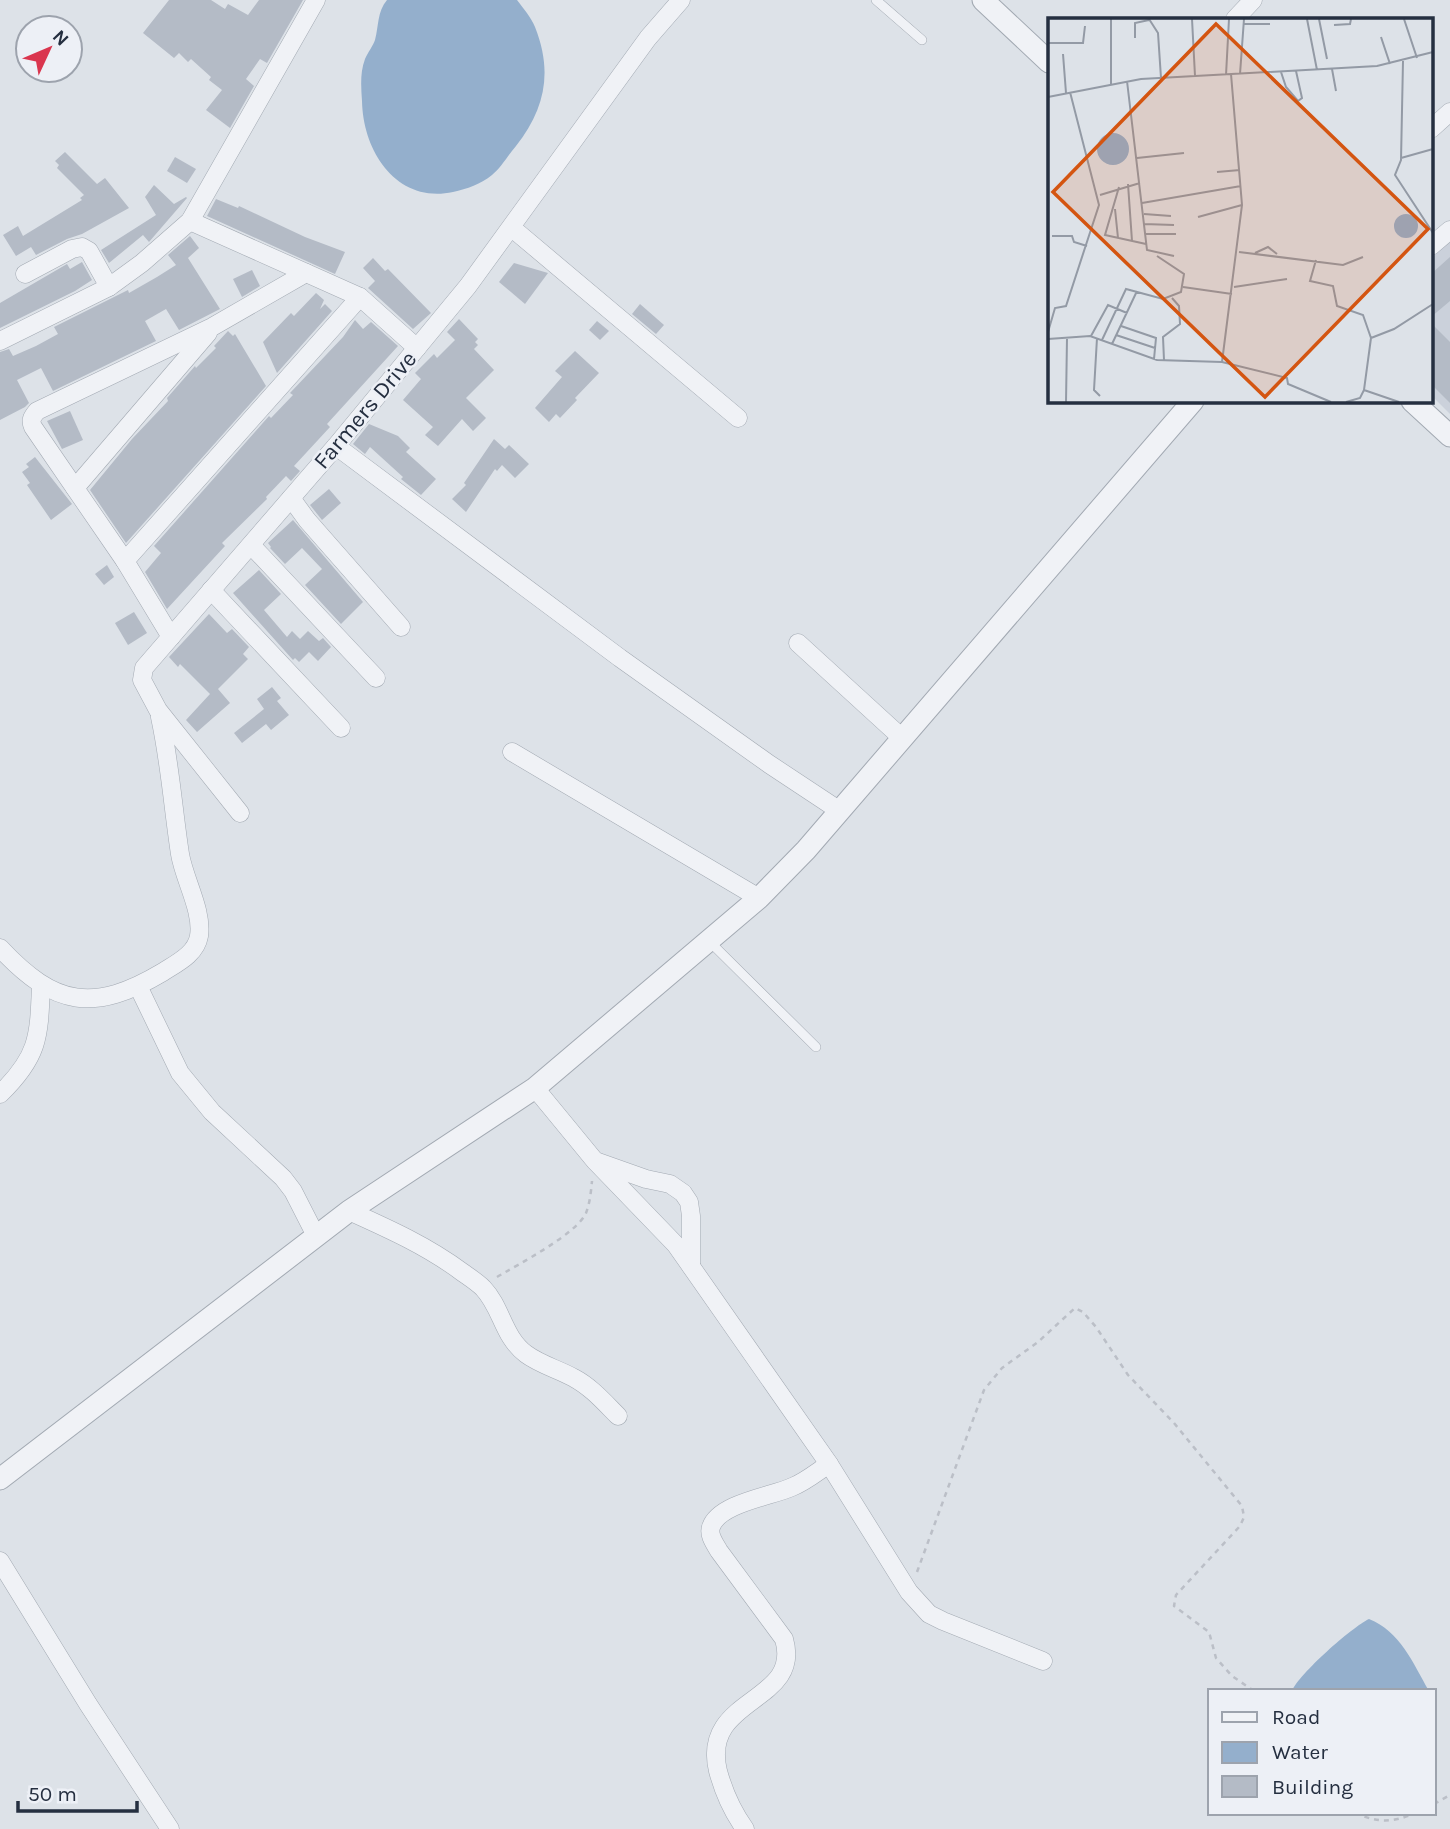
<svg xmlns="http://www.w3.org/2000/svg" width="1450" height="1829" font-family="Karla,sans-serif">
<rect width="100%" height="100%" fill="#dde2e8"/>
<path fill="#cbd1db" d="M1450,240v174l-19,-19v-136z"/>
<g fill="#94afcc">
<path d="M387,0h130c6,8 14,17 18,27 18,45 10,82 -19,119 -8,9 -15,22 -24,29 -11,9 -25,14 -39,17 -56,12 -90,-40 -91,-91 -1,-14 -2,-29 3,-42 3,-7 8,-13 10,-19 4,-15 2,-28 12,-40z"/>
<path d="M1369,1619c31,12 44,44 60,72h-137c7,-17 60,-64 77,-72z"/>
</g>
<g fill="#b4bbc6">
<path d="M169,0h42l14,9 3,-5 20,11 11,-15h44l-36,63 -7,-4 -14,20 8,7 -24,42 -24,-18 16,-20 -13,-10 2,-3 -20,-18 -3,3 -9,-9 -5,5 -31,-25z"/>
<path d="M65,152l32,32 8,-6 24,30 -47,26 -15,5 -31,16 -5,-8 -15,9 -13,-21 15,-9 5,10 59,-36 -2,-2 4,-3 -27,-27 2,-3 -4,-4z"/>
<path d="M175,157l21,12 -9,14 -20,-12z"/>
<path d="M154,185l20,19 12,-7 1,1 -38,44 -6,-7 -34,28 -8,-13 55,-35 -11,-18z"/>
<path d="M216,199l22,9 1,-2 66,31 40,15 -10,22 -128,-58z"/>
<path d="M190,236l9,12 -11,10 32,51 -41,21 -13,-21 -21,12 11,20 -103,50 -12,-23 -24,12 12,23 -4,4 -25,13v-68l9,-3 4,7 23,-10 22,-12 -4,-7 74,-37 1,3 28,-16 19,-12 -8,-10z"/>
<path d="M1450,257v44l-19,16v-43z"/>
<path d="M373,258l12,13 3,-2 43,44 -18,16 -45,-41 7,-7 -12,-13z"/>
<path d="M82,262l10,18 -17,11 -75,37v-25l67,-39 3,5z"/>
<path d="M514,263l34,10 -23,31 -26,-22z"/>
<path d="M252,270l8,16 -18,11 -9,-18z"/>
<path d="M316,293l8,7 -4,9 5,-5 7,7 -55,62 -14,-31 28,-29 3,3z"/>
<path d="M640,304l24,21 -8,9 -24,-20z"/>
<path d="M459,319l19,20 -3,3 3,3 -4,4 20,21 -28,28 20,20 -13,13 -11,-12 -24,27 -13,-11 8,-8 -30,-27 18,-21 -6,-6 19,-19 3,4 18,-18 -8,-8z"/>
<path d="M355,320l8,9 8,-7 27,24 -71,78 3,3 -36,39 6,5 -9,10 -5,-5 -20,21 1,2 -45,44 3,3 -58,63 -22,-37 16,-19 -7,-7 115,-130 2,2 22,-23 -3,-2 53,-56z"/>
<path d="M597,321l12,10 -9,9 -11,-10z"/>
<path d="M1431,323l19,19v61l-19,-19z"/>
<path d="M228,331l5,5 2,-2 31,52 -140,157 -36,-53 42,-51 36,-38 -1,-3 28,-32 1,2 20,-20 -2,-2z"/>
<path d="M575,351l24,22 -24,25 2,2 -17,18 -4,-4 -7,8 -14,-14 27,-31 -7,-6z"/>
<path d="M70,411l13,29 -21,9 -15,-28z"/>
<path d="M369,424l29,12 12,12 -4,4 30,27 -15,16 -20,-16 2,-2 -33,-30 -5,7 -12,-10z"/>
<path d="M494,439l11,10 4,-4 20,19 -14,14 -13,-13 -5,6 -2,-2 -29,43 -14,-13 14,-14 -2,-2z"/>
<path d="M35,457l37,47 -21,16 -24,-35 3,-2 -8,-11 7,-5 -3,-3z"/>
<path d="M329,489l12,14 -19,17 -12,-15z"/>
<path d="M293,520l70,82 -22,22 -36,-39 17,-16 -20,-21 -17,16 -15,-16 1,-1 -3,-4z"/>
<path d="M107,565l7,12 -10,8 -9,-11z"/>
<path d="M259,570l22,24 -17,16 23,27 5,-6 8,8 8,-8 11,10 4,-3 8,9 -13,14 -9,-9 -10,10 -4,-4 -2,2 -60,-67z"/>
<path d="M134,612l13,21 -19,12 -13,-22z"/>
<path d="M209,614l18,19 5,-4 17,18 -6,7 5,5 -30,30 12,14 -33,29 -11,-12 24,-26 -30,-30 -2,3 -9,-10z"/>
<path d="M272,687l9,11 -4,3 12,14 -18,15 -5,-6 -24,19 -8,-10 30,-24 -7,-10z"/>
</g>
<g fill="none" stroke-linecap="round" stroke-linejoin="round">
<g stroke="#a2a9b2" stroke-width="10">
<g id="service">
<path d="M876,0l46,40"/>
<path d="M709,941l107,106"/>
</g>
</g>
<g stroke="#a2a9b2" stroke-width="19">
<g id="minor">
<path d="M1235,19l18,-19"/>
<path d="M1431,129l19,-17"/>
<path d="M190,221l170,76 57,51"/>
<path d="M512,228l226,190"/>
<path d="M1431,246l19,-16"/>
<path d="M25,274l47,-25 10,-2 7,4 20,36"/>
<path d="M0,341l109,-54 33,-24 48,-42 126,-221"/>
<path d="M336,446l284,212 149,106 71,47"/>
<path d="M75,488l133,-155"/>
<path d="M291,498l16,22 94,107"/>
<path d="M251,545l125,133"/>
<path d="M125,561l235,-264"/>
<path d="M211,590l130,138"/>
<path d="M171,637l-46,-76 -92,-134c-3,-7 -1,-10 4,-16l175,-84 94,-54"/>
<path d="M798,643l104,95"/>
<path d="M512,752l247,146"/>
<path d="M240,813l-82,-103 -16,-30 2,-12 192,-222 132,-160 180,-248 33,-38"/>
<path d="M0,948c55,59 94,65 163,24 14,-9 33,-18 36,-36 4,-25 -15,-57 -19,-82 -7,-46 -10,-91 -20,-137"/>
<path d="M138,986l42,87 32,39 71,66 10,13 23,45"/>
<path d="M535,1088l60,73 81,84 153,219 80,128 20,22 14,7 100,40"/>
<path d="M0,1094c39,-38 39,-57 41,-109"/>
<path d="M598,1162l48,17 24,5 13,9 6,9 2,14v50"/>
<path d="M349,1211c40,18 78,35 113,61 7,5 15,10 21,16 19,20 20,49 43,66 15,11 32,15 48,24 17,9 30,24 44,38"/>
<path d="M0,1561l88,143 82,125"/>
<path d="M745,1829c-13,-18 -21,-36 -27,-58 -18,-75 85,-67 66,-132l-65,-88c-4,-7 -11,-16 -8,-24 8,-24 62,-31 81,-40 13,-5 25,-15 37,-23"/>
</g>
</g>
<g stroke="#a2a9b2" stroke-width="23">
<g id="tertiary">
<path d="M983,0l66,62"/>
<path d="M1412,401l38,35"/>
<path d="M0,1479l349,-268 186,-123 224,-190 47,-48 387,-449"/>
</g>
</g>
<g stroke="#bbbfc7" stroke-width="2.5" stroke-dasharray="5 5" stroke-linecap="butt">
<path d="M497,1277c20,-12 80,-43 89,-64 4,-10 5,-22 6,-32"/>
<path d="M917,1572l67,-182 18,-22 36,-26 37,-34 8,4 13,15 32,48 46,48 68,83 2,11 -4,9 -64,69 -2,11 35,26 7,26 16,18 22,15"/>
<path d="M1434,1804l16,-9"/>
<path d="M1355,1813c24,10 36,10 61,0"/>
</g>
<use href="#service" stroke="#f0f2f6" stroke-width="9"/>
<use href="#minor" stroke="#f0f2f6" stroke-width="18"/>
<use href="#tertiary" stroke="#f0f2f6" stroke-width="21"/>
</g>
<g text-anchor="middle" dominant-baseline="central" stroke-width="5" stroke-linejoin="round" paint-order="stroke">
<g font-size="23" fill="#252f40" stroke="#edf0f6">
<text transform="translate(365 410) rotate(-50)">Farmers Drive</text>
</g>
</g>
<g transform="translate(1048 18)">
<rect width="385" height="385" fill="#dde2e8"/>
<path d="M49 131a16 16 0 1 1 32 0a16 16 0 1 1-32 0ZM346 208a12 12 0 1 1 24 0a12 12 0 1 1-24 0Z" fill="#94afcc"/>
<path fill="none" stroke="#939aa5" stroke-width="2" d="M101,1l9,14 3,45M144,1l3,57M259,1l10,51M271,1l8,40M356,1l13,39M196,6h26M286,7l16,-1 1,-5M333,19l9,27M87,20v-15l14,-3M0,25h35l2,-17M15,36l3,39M355,43l-2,99 -6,15 38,58M284,51l4,22M233,54l5,15 12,14 4,-3 -6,-27M192,56l4,-55M178,57l3,-56M79,63l20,169 27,6M63,66v-65M0,79l93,-18 236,-13 56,-14M89,140l47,-5M353,140l32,-9M169,154l23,-2M80,166l4,57M71,169l-14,48 41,9M52,177l40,-12M94,185l99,-17M67,191l3,29M96,196l27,2M150,199l44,-12M96,206l30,1M97,216h31M4,218h20l2,6 13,4M191,234l104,13 20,-8M207,235l13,-6 9,7M268,242l-6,21 23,5 4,20 26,9 8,23 -7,52 -4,8 -14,4M135,269l49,7M186,269l53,-8M73,308l35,12 -2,21M0,314l7,-24 11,-2 33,-101 -29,-113M68,317l39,13M43,318l17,-31 19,8M49,320l-3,52 6,6M323,320l23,-9 39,-25M0,321l42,-3 67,24 65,2 65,16 1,6 43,18M54,322l24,-51 37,10 18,-7 3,-18 -27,-18M64,326l25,-53M116,342l-1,-23 17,-13 -1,-18 -7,-8M174,344l20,-157 -11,-131M316,372l35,12M18,384l1,-64"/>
<path fill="#d45511" fill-opacity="0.15" stroke="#d45511" stroke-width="3.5" d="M168,6l212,205 -163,168 -212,-205z"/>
<rect width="385" height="385" fill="none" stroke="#252f40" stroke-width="3.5"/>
</g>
<rect x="1208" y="1689" width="228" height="126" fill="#edf0f6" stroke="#9da3ad" stroke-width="2"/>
<rect x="1222" y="1712" width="35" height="10" fill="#f0f2f6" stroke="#9da3ad" stroke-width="2"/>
<text x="1272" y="1724" font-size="21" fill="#252f40">Road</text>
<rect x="1222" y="1742" width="35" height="21" fill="#94afcc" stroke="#9da3ad" stroke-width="2"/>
<text x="1272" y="1759" font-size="21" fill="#252f40">Water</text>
<rect x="1222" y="1776" width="35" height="21" fill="#b4bbc6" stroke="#9da3ad" stroke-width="2"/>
<text x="1272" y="1794" font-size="21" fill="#252f40">Building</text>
<g transform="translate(49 49) rotate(46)"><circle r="33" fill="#edf0f6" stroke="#9da3ad" stroke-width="2"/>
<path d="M0-5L12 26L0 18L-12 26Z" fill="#da354e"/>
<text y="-10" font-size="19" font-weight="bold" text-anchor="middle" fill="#252f40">N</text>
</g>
<path d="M18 1801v10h119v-10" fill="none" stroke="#252f40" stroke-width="3.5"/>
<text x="28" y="1801" font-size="21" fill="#252f40" stroke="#edf0f6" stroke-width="5" paint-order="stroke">50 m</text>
</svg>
